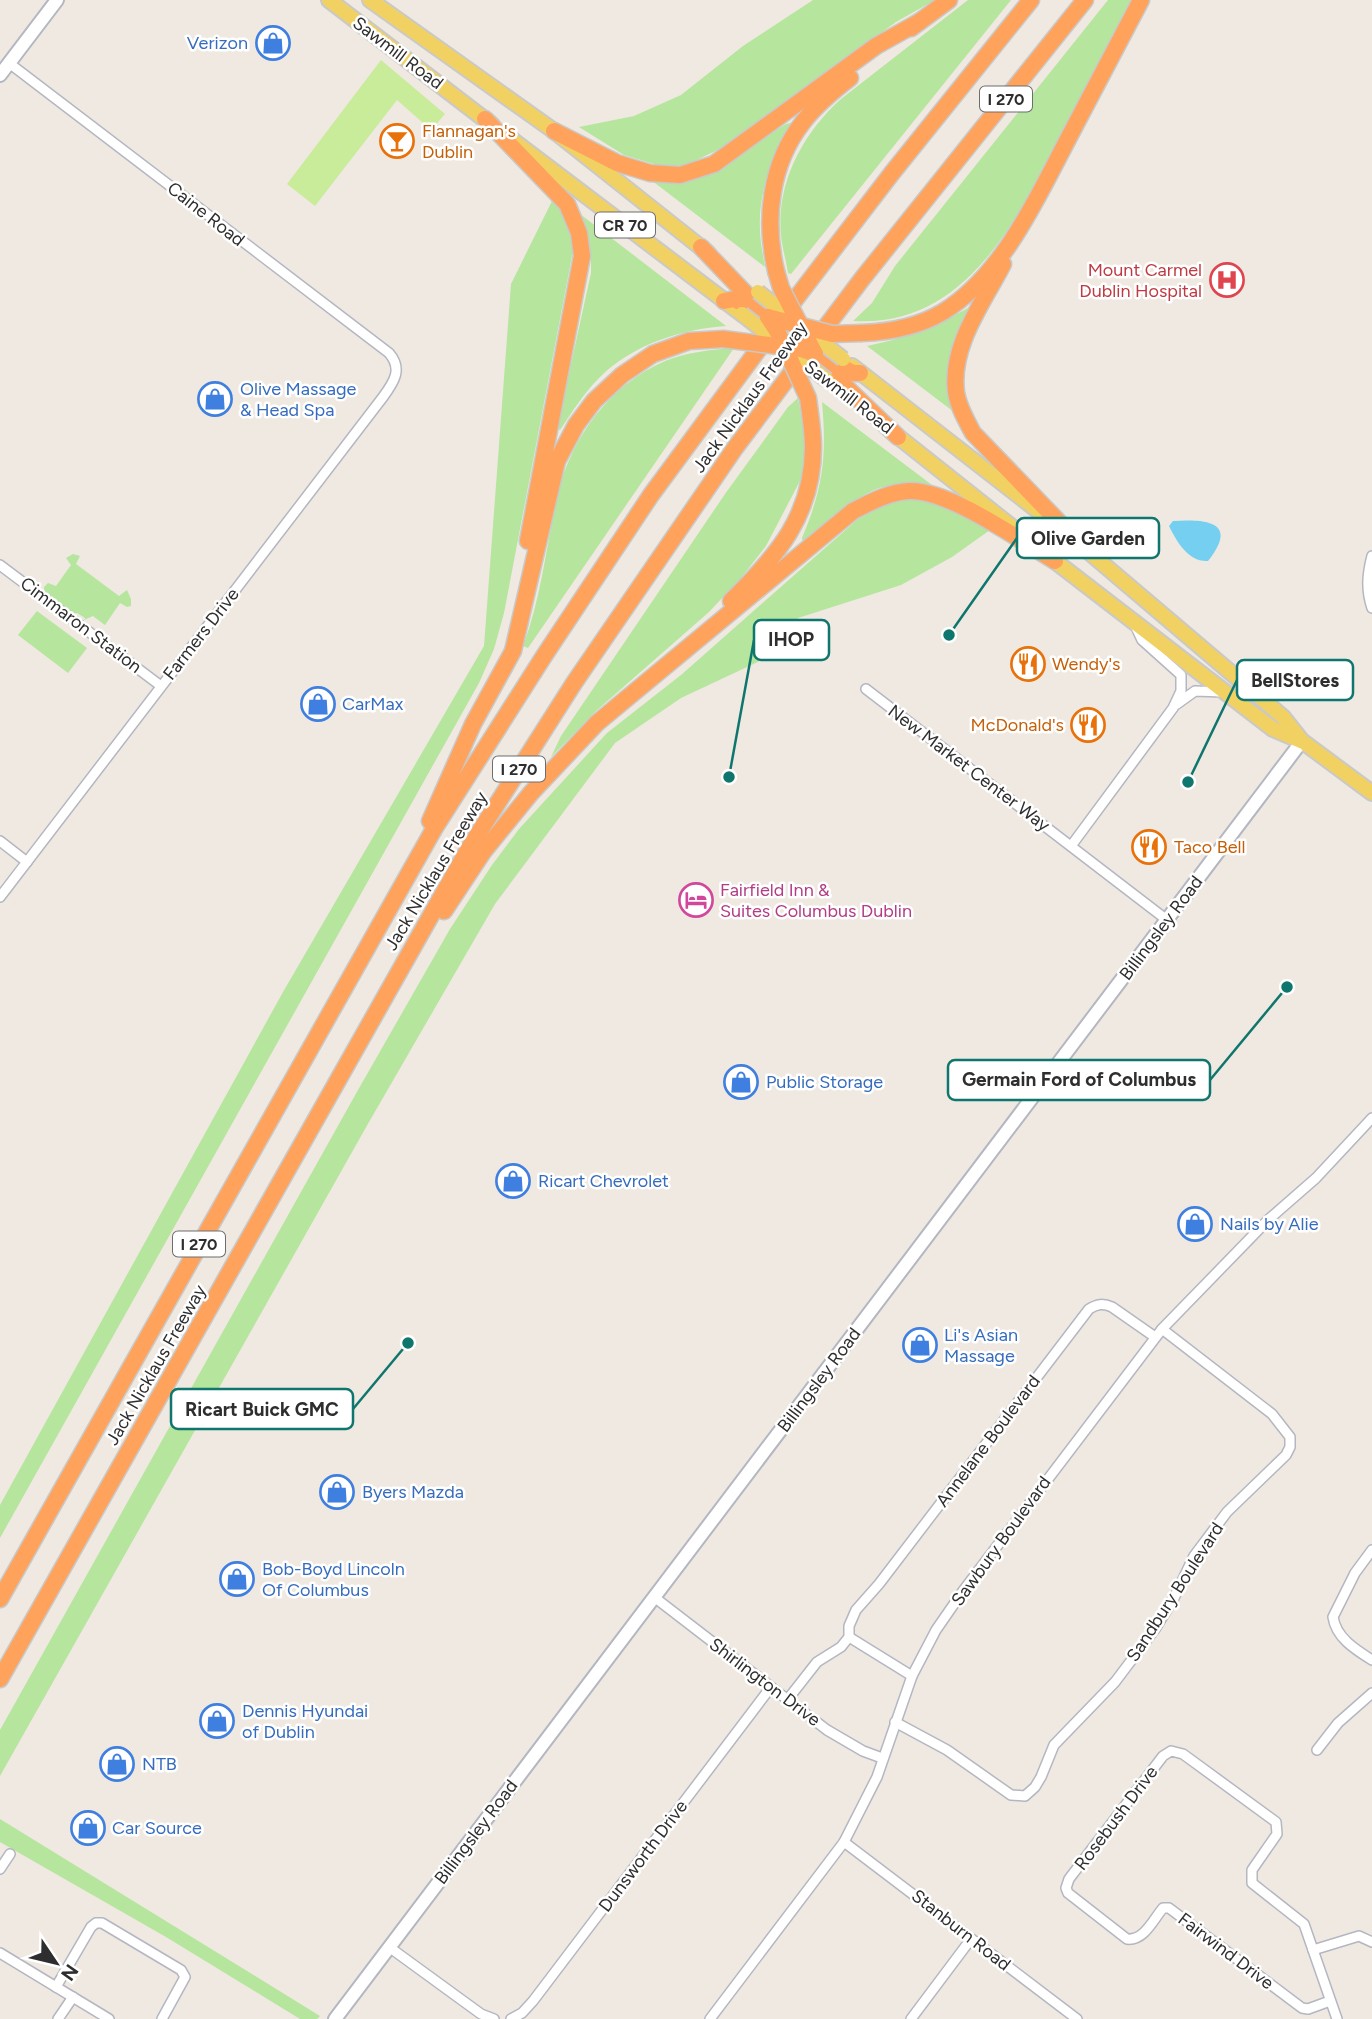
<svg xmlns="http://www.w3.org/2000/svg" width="1372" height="2019" font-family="Figtree,sans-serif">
<rect width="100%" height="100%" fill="#efe9e1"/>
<g fill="#b6e59e">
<path d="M813,0h122l-39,22 -170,124 -40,19 -33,3 1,-4 -30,-9 -45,-28 55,-11 47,-21 62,-49z"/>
<path d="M968,0h43l-220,274 -3,-1c-2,-13 -6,-26 -7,-38 -5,-52 22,-102 60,-136z"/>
<path d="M1108,0h26c-25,45 -49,90 -73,136 -45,85 -96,192 -208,185l19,-18 23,-37z"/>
<path d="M791,123c-18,31 -33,69 -31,106 0,12 3,26 5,38l-114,-87 55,-6 80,-50z"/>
<path d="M553,199l19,29 1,23 -69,362 -10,36 -15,34 -479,855v-33l283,-513 201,-346 27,-362z"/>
<path d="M580,214l146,112c-44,3 -95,19 -127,52 -15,15 -27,34 -39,52l-3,-2 34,-155v-15z"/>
<path d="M975,304l-12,23 -5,88 -91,-69c43,-9 70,-20 108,-42z"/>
<path d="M734,348l-206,300 -5,-2c19,-50 23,-101 35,-152 13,-57 53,-110 107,-133 22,-9 45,-11 69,-13z"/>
<path d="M798,398l8,45 -4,34 -36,69 -25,32 -32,34 -113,99 -45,46 10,-21 164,-242 63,-87z"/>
<path d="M822,402l110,83c-16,-1 -33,-2 -49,2 -26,6 -59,40 -80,57l-1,-6c21,-50 25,-81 20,-136z"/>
<path d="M914,498l27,3 49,29 -38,27 -51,28 -103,33 -32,40 -85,40 -66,45 -120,161 -126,218 -369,654v-46l358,-640 92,-161 42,-64 27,-36 88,-96 74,-58 177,-156 29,-15z"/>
<path d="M73,554l7,2 -4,8 43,32 8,-6 4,9v7l-4,1 -7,-4 -15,22 -12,-9 -9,4 1,-2 -8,-5 -2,1 -31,-23v-4l4,-4 8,3 15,-21 -5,-7z"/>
<path d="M37,611l50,37 -19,25 -50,-38z"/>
<path d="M0,1819l320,197 -3,3h-17l-134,-82 -166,-95z"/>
</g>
<path fill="#c9ec9a" d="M381,60l64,54 -14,16 -34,-30 -82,106 -28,-22z"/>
<path fill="#75cff0" d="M1173,521c34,-2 66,1 35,40 -20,1 -31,-19 -39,-35z"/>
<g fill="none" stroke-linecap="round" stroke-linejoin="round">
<g stroke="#b4b7c1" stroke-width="12">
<g id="street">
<path d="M1372,556c-5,19 -6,34 0,52"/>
<path d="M0,565l161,121"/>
<path d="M866,689l301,231"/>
<path d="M1177,704l18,-13 28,1"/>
<path d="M0,841l27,21"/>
<path d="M1071,846l102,-138 8,-17v-16l-39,-35 -7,-15"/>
<path d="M0,897l383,-500c11,-15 20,-28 6,-44l-380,-290"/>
<path d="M1372,1550l-17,23 -22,44c3,21 23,33 39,43"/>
<path d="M654,1597l173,133 36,21 19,7"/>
<path d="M849,1637l63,39"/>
<path d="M788,1699l29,-37 24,-15 8,-10v-11l7,-16 23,-26 210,-275c8,-5 14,-6 23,-2l43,30"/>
<path d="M895,1722l52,28 64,45 14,1 10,-9 6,-10 13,-32 61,-63 40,-53 19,-31 20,-42 33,-44 59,-57 4,-8v-10l-18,-23 -110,-85"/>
<path d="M1317,1750l21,-27 34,-30"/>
<path d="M844,1842l233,177"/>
<path d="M0,1869l10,-15"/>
<path d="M389,1947l92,67 13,5"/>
<path d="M1313,1950l46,-14 13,6"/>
<path d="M0,1953l109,66"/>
<path d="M56,1987l35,-60 5,-4h6l79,47 4,7 -23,42"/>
<path d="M1330,2001l-22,8 -6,-1 -133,-100h-6c-10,12 -19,33 -36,31l-59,-46 -2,-5 3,-9 94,-123 8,-5 12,3 93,68 1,12 -25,36v13l52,41 33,95"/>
<path d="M58,2019l15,-22"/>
<path d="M511,2019l11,-6 11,-12 238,-314"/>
<path d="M710,2019l134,-177 33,-65 35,-101 24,-46 27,-39 199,-262 107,-110 47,-41 56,-60"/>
<path d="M911,2019l60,-80"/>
</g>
</g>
<g stroke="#b4b7c1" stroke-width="16">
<g id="secondary">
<path d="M0,75l57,-75"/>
<path d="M335,2019l967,-1278"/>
</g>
</g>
<g stroke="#c9c9c9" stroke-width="18">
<g id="primary">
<path d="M329,0l163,125"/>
<path d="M370,0l184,131 154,122"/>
<path d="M511,139l231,175"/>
<path d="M852,366l194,151"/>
<path d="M891,431l126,100"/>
<path d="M1070,536l213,181 19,24 70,52"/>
<path d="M1047,555l226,174 28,12"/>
</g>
</g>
<g stroke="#c9c9c9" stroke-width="19">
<g id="highway">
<path d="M911,28l38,-28"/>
<path d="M485,119l82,85 12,29 3,23 -54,285"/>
<path d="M554,131l63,32 33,10 30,2 34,-11 162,-118 43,-24"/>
<path d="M701,247l67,70"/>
<path d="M1003,264c-20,39 -53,82 -47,128 2,14 10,28 17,41l104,108"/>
<path d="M776,271c-12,-51 -6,-107 27,-149 13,-17 30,-31 47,-44"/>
<path d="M724,301l11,-2 22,13"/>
<path d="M784,314l108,-141 139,-173"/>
<path d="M862,333c28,-1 56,-6 81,-21 60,-37 95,-116 126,-175 24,-46 48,-91 72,-137"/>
<path d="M816,340l46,-61 223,-279"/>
<path d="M815,354l13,16 70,67"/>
<path d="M821,356l32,17h7"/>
<path d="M731,601c46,-45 82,-86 82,-154 0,-16 -3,-33 -5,-49"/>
<path d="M430,821l43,-97 40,-73 44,-190 19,-36 18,-24 28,-26 31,-21 36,-13 34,-2"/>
<path d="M444,911l39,-59 48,-59 66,-70 256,-212c18,-9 36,-19 56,-20 39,-2 110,49 146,70"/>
<path d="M0,1599l434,-770 110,-173 107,-161 118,-160"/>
<path d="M0,1679l469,-831 105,-165 161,-235 66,-88"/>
</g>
</g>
<use href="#street" stroke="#fff" stroke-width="9"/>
<use href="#secondary" stroke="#fff" stroke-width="12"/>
<use href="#primary" stroke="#f2d163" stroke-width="14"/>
<use href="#highway" stroke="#ffa35c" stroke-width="16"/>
<g stroke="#c9c9c9" stroke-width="18" stroke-linecap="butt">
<g id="primary-bridge">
<path d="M758,292l85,67"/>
<path d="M742,314l85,66"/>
</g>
</g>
<g stroke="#c9c9c9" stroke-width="19" stroke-linecap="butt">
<g id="highway-bridge">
<path d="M776,271l5,17 34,66"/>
<path d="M768,317l64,17 30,-1"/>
<path d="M768,317l9,14 31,67"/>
<path d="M723,339l78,10 14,5"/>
</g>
</g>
<use href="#primary-bridge" stroke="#f2d163" stroke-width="14"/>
<use href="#highway-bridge" stroke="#ffa35c" stroke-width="16"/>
</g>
<defs>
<g id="shop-ring" transform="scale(1.75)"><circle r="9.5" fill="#fff" stroke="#3f7fe0" stroke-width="1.5"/><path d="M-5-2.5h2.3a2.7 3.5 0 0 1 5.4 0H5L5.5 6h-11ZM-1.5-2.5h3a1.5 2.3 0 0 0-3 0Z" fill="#3f7fe0"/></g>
<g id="bar-ring" transform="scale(1.75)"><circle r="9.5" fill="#fff" stroke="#e8710a" stroke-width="1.5"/><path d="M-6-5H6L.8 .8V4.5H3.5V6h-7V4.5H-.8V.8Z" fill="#e8710a"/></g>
<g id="hospital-ring" transform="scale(1.75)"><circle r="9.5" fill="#fff" stroke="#e0444e" stroke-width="1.5"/><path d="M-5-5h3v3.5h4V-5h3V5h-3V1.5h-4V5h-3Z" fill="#e0444e"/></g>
<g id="restaurant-ring" transform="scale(1.75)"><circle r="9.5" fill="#fff" stroke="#e8710a" stroke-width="1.5"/><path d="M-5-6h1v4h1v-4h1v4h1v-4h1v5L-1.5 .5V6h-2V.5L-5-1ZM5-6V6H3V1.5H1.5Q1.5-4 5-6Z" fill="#e8710a"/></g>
<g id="hotel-ring" transform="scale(1.75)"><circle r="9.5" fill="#fff" stroke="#d1479c" stroke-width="1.5"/><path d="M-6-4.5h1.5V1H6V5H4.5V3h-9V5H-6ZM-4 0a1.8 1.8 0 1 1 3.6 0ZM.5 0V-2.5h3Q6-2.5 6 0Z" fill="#d1479c"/></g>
</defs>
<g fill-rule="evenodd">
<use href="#shop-ring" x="273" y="43"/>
<use href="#bar-ring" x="397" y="141"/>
<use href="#hospital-ring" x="1227" y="280"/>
<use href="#shop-ring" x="215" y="399"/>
<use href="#restaurant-ring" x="1028" y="664"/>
<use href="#shop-ring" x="318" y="704"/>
<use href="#restaurant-ring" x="1088" y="725"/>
<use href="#restaurant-ring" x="1149" y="847"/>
<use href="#hotel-ring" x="696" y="900"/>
<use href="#shop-ring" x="741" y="1082"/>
<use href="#shop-ring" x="513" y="1181"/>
<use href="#shop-ring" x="1195" y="1224"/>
<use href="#shop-ring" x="920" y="1345"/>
<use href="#shop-ring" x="337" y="1492"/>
<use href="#shop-ring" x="237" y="1579"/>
<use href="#shop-ring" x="217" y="1721"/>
<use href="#shop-ring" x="117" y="1764"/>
<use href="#shop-ring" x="88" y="1828"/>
</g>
<g text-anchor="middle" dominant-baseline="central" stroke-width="5" stroke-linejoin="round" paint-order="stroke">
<g fill="#fff" stroke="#6d6d6d" stroke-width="2">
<rect x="980" y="86.5" width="52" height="25" rx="5"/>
<rect x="595" y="212.5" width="60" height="25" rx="5"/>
<rect x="493" y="756.5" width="52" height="25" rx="5"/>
<rect x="173" y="1231.5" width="52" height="25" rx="5"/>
</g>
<g font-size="16" font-weight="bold" fill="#2e2e2e">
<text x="1006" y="99">I 270</text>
<text x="625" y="225">CR 70</text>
<text x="519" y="769">I 270</text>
<text x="199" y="1244">I 270</text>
</g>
<g font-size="18" fill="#366cbe" stroke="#fff" text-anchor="start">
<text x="248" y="43" text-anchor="end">Verizon</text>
<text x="240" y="389">Olive Massage<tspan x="240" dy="21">&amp; Head Spa</tspan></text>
<text x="342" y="704">CarMax</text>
<text x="766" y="1082">Public Storage</text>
<text x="538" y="1181">Ricart Chevrolet</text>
<text x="1220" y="1224">Nails by Alie</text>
<text x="944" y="1335">Li's Asian<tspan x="944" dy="21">Massage</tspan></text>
<text x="362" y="1492">Byers Mazda</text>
<text x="262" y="1569">Bob-Boyd Lincoln<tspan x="262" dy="21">Of Columbus</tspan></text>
<text x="242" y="1711">Dennis Hyundai<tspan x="242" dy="21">of Dublin</tspan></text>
<text x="142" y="1764">NTB</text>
<text x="112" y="1828">Car Source</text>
</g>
<g font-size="18" fill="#2e2e2e" stroke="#fff">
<text transform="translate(398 53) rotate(37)">Sawmill Road</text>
<text transform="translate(206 214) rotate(38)">Caine Road</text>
<text transform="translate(750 397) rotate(-54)">Jack Nicklaus Freeway</text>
<text transform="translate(849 397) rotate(38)">Sawmill Road</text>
<text transform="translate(81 625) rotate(37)">Cimmaron Station</text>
<text transform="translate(201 634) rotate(-52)">Farmers Drive</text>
<text transform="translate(969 768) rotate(37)">New Market Center Way</text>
<text transform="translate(436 871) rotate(-59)">Jack Nicklaus Freeway</text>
<text transform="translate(1161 928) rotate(-53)">Billingsley Road</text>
<text transform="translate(156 1365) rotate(-60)">Jack Nicklaus Freeway</text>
<text transform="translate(819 1380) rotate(-53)">Billingsley Road</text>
<text transform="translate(988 1441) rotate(-53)">Annelane Boulevard</text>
<text transform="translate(1001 1541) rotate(-54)">Sawbury Boulevard</text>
<text transform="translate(1175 1592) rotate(-57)">Sandbury Boulevard</text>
<text transform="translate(765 1682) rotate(37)">Shirlington Drive</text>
<text transform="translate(1116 1818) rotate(-53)">Rosebush Drive</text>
<text transform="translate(476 1832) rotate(-53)">Billingsley Road</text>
<text transform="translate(643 1856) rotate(-53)">Dunsworth Drive</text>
<text transform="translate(961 1930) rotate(38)">Stanburn Road</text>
<text transform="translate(1226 1951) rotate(37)">Fairwind Drive</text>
</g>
<g font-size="18" fill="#c56008" stroke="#fff" text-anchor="start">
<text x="422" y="131">Flannagan's<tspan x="422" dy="21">Dublin</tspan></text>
<text x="1052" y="664">Wendy's</text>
<text x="1064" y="725" text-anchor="end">McDonald's</text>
<text x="1174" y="847">Taco Bell</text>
</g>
<g font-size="18" fill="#be3a42" stroke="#fff" text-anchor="end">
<text x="1202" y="270">Mount Carmel<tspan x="1202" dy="21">Dublin Hospital</tspan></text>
</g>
<g font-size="18" fill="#b23c85" stroke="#fff" text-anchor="start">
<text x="720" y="890">Fairfield Inn &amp;<tspan x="720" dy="21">Suites Columbus Dublin</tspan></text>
</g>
</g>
<path fill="none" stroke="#0f766e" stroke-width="2.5" d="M949 635L1017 538M729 777L754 640M1188 782L1237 680M1287 987L1210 1080M408 1343L353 1409"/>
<g fill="#0f766e" stroke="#fff" stroke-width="2.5">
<circle cx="949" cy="635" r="7"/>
<circle cx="729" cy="777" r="7"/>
<circle cx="1188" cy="782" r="7"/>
<circle cx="1287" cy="987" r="7"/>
<circle cx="408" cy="1343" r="7"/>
</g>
<g fill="#fff" stroke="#0f766e" stroke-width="2.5">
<rect x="1017" y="518" width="142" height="40" rx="7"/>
<rect x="754" y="620" width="75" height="40" rx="7"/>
<rect x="1237" y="660" width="116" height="40" rx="7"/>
<rect x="948" y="1060" width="262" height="40" rx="7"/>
<rect x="171" y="1389" width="182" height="40" rx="7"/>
</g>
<g font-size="19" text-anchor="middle" font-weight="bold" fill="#2e2e2e">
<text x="1088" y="545">Olive Garden</text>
<text x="791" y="646">IHOP</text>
<text x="1295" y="687">BellStores</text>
<text x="1079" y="1086">Germain Ford of Columbus</text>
<text x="262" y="1416">Ricart Buick GMC</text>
</g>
<g transform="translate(56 1963) rotate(125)" stroke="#ffffff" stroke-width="5" paint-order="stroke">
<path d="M0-5L12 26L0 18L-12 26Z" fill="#2e2e2e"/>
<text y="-10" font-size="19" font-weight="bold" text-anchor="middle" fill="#2e2e2e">N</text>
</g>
</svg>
